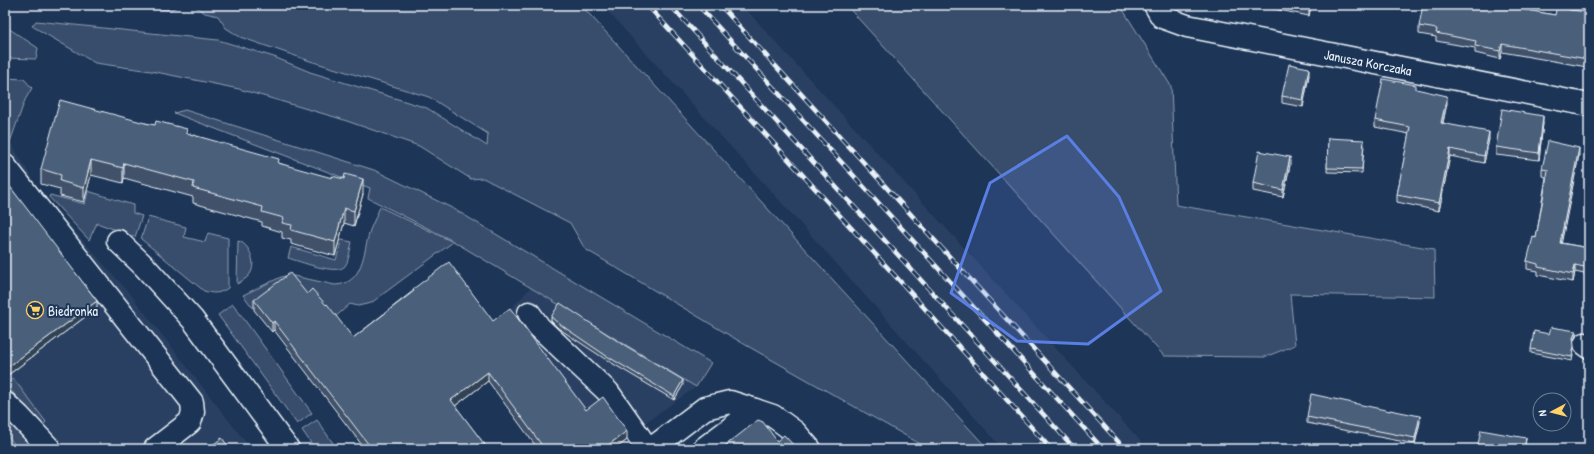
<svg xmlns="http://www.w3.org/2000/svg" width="1594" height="454" font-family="'Patrick Hand',sans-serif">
<rect width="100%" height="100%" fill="#1d3557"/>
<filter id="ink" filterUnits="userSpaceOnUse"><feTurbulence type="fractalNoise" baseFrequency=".025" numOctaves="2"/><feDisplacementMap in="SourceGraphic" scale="8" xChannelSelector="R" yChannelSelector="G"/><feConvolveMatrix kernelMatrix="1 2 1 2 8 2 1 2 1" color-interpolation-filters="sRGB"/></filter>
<g filter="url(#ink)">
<g fill="#2a4162">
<path d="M602,5h140l406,444h-145l-186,-207z"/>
<path d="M5,133l36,60 90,102 120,154h-239l-7,-8z"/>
<path d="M531,287l165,100 -67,47 -40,-19 -80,-104z"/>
</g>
<g fill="#374d6c" stroke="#909fb2">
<path d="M193,5h388l407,444h-59l-185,-105 -159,-95 -15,-26 -87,-45 -12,1 -52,-33 -81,-28 -99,-29 -88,-18 -56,-8 -63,-37 4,-5 182,19 56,17 36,15 117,36 60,38 1,-12 -59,-37 -119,-36 -70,-24 -14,-9 -8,-12 -13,-3z"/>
<path d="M846,5h274l51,81 5,119 258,44 1,48 -145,-3 5,51 -30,12 -101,-1z"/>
<path d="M5,26l33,22 -2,11 -31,-1z"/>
<path d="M5,78l19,1 8,9 -7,12 -15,42 -5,-9z"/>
<path d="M185,110l189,60 80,39 257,154 -15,24 -243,-146 -85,-43 2,-10 -196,-75z"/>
<path d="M88,191l45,14v8l9,3 -7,21 -38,-14 -8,17 -40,-43 1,-2 35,9z"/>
<path d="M380,207l73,35 -82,61 -13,3 -8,-2 -17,15 -26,-18 -17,-21 -37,28 -10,-13 38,-18 8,-2 46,10c29,-1 28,-33 35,-55 3,-8 7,-15 10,-23z"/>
<path d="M148,217l38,10 -2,10 21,5 3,-9 20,5v50c-9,6 -14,6 -24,3l-63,-52z"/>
<path d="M342,240l10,2c-2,7 -3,19 -7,24 -8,10 -46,-5 -57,-8l3,-11 45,13z"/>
<path d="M238,241c12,3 19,23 12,33 -3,5 -9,7 -13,10z"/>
<path d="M233,304l79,109 -15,11 -79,-109z"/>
<path d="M13,378l33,44 -3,3h-4l-33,-41z"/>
<path d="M5,419l11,9 17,21h-15l-13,-17z"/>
<path d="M317,420l20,29h-22l-13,-19z"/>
</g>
<path fill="#5d7089" stroke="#95a4b5" d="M101,5h82l-14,5z"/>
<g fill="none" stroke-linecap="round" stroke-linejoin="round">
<g stroke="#e8f1f8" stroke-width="25">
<g id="minor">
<path d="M1155,5l7,12 25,9 402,79"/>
<path d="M1572,5l17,3"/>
<path d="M5,166l187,236 1,10 -3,10 -35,27"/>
<path d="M118,241l27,26 48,53 95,129"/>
<path d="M529,313l10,14 69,65 40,57"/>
<path d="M1585,344l4,3"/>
<path d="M5,403l14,13 31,33"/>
<path d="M651,449l54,-41 25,-6 25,8"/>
<path d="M703,449l52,-39 18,6 22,16 15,17"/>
</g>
</g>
<use href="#minor" stroke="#1d3557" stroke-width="22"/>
<g stroke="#e8f1f8" stroke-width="4.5">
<g id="rail">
<path d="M647,5l262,286 142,158"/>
<path d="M670,5l405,444"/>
<path d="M698,5l405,444"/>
<path d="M720,5l405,444"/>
</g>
</g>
<use href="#rail" stroke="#1d3557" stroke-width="3" stroke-dasharray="9" stroke-linecap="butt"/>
</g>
<g fill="#3f5169" stroke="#e8f1f8">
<path d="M1254,5h57l-2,11z"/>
<path d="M1510,5v2l45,8 9,-8 6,3 19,46 -2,11 -85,-15 -2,7 -25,-6v-5l-39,-7v-4l-17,-3v-8z"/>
<path d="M1309,75l-6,32 -21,-4v-7z"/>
<path d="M1416,89l31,14 -4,20 46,16 -5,24 -34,-7 -11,55 -42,-9v-7l12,-61 -34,-7v-7z"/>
<path d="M145,123l42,10 92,30 84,31 -9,32 -10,-3 -9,33 -44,-12v-4l-9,-2v-6l-20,-6v-4l-69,-19v-6l-69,-19 -1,5 -32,-8 -7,27 -24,-6v-7l-19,-5v-15z"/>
<path d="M1543,123l-4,37 -43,-5v-8z"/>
<path d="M1328,138l36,6 -2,29 -35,-1z"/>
<path d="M1579,155l-18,88 28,5v27l-14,-3 -2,10 -35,-7v-4l-11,-2v-8l9,-23 10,-61 -4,-1v-7z"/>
<path d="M1589,155v14h-1v-8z"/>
<path d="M1290,165l-7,32 -30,-6v-8z"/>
<path d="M5,180l92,128 -89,67 -3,-4z"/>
<path d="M413,289l80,32 93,89 41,30 -12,9h-77l-50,-68 -33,25 33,43h-123l-91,-119 -2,2 -18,-22v-10l53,-6 46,44 60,-47z"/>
<path d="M551,317l132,68 -9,15 -69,-41 -47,-31 -7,-7z"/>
<path d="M1549,334l27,1 -3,6 1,9 -2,11 -41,-8v-4z"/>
<path d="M1307,417l113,5 -5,22 -108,-21z"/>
</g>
<g fill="#334255" stroke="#e8f1f8">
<path d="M1309,5h2l-2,11z"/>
<path d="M1502,44v8l-2,7v-8z"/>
<path d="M1589,48v8l-2,11v-8z"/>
<path d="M1309,68v7l-6,32v-7z"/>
<path d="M1447,96v7l-6,27v-7z"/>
<path d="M1543,116v7l-4,37v-7z"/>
<path d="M1489,132v7l-5,24v-7z"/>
<path d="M1579,148v7l-19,95v-7z"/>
<path d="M1450,149v7l-11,55v-8z"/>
<path d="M1290,157v8l-7,32v-7z"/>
<path d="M91,160v15l-7,27v-14z"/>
<path d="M124,163v15l-1,5v-15z"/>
<path d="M363,179v15l-9,32v-15z"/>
<path d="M344,208v15l-9,33v-14z"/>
<path d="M1575,265v7l-2,10v-8z"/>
<path d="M97,301v7l-89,67v-8z"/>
<path d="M274,321v9l-2,2v-9z"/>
<path d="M1576,331v4l-3,7v-4z"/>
<path d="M488,372v9l-37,28v-9z"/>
<path d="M683,380v5l-9,15v-4z"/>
<path d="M1420,416v6l-5,22v-6z"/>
<path d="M627,431v9l-12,9h-12z"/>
<path d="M1526,438l-1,11h-1z"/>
</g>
<g fill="#495e7a" stroke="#e8f1f8">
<path d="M1289,5h20v4z"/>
<path d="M1423,5h86v2l46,8 2,-10h6l1,2 6,3 19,2 -1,9h1v27l-2,11 -85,-15 -2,7 -25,-5 1,-5 -40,-8 1,-4 -18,-3z"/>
<path d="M1289,64l20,4 -6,32 -21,-4z"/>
<path d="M1383,79l33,6v4l31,7 -6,27 48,9 -5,24 -34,-7 -11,54 -42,-8 13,-68 -35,-7z"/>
<path d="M60,100l85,23 10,2 1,-4 31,8 -1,4 93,26 -1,4 54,15v-2l12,3 1,-5 18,5 -9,32 -10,-3 -9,34 -44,-12 1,-5 -10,-2 2,-5 -22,-6 1,-5 -70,-19 1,-6 -70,-19 -1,5 -32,-8 -7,28 -24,-7 1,-6 -20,-6z"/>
<path d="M1502,109l41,7 -4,37 -43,-6z"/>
<path d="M1328,138l36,2 -2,29 -35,-1z"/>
<path d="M1548,141l31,7 -19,95 29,5v20l-14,-3 -2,9 -35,-7v-3l-11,-3 6,-24 3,1 12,-68 -6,-1z"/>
<path d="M1259,151l31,6 -7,33 -30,-7z"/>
<path d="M5,180l92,121 -89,66 -3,-4z"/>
<path d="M449,262l44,59 17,-13 76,102 17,-13 24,34 -24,18h-61l-2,-3 1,-2 -53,-72 -37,28 37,49h-116l-98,-128 -2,2 -18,-23 36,-27 17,21 5,-5 14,16 1,-1 26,34 61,-47 -1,-2z"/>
<path d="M560,303l56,37 67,40 -9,16 -69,-41 -47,-32 -7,-6z"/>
<path d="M1551,327l25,4 -3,7 1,8 -2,11 -41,-8 3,-18 15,3z"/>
<path d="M1311,394l79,17v-1l30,6 -5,22 -108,-21z"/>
<path d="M758,420l5,2 14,19 7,-6 13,14h-76z"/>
<path d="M1481,430l45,8 -2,11h-47z"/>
<path d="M222,438l8,11h-23z"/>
</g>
</g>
<path fill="#5a7fe2" fill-opacity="0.2" stroke="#5a7fe2" stroke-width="3" stroke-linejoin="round" d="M1067,136l52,61 42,94 -73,53 -71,-3 -66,-48 39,-110z"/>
<defs>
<g id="supermarket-ring" transform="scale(0.9)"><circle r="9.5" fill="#1d3557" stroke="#ffd166" stroke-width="1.5"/><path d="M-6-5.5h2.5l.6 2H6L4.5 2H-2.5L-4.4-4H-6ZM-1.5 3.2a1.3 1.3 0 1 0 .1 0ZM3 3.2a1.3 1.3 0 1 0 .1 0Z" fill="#ffd166"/></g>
</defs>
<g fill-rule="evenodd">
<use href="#supermarket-ring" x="35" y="310"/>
</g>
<g text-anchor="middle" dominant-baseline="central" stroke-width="4" stroke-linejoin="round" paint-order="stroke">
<g font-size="14" fill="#e8f1f8" stroke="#1d3557">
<text transform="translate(1368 62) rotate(11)">Janusza Korczaka</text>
</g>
<g font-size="14" fill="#e8f1f8" stroke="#1d3557" text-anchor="start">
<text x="48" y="310">Biedronka</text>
</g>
</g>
<rect width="1594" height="454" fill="none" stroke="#1d3557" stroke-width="20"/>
<rect x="10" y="10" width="1574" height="434" fill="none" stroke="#e8f1f8" stroke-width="1.5" filter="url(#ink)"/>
<g transform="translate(1552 412) rotate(263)"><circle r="19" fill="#1d3557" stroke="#6e8097"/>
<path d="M0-3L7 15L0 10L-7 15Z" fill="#ffd166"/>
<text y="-6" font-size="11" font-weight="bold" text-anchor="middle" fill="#e8f1f8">N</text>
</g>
</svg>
